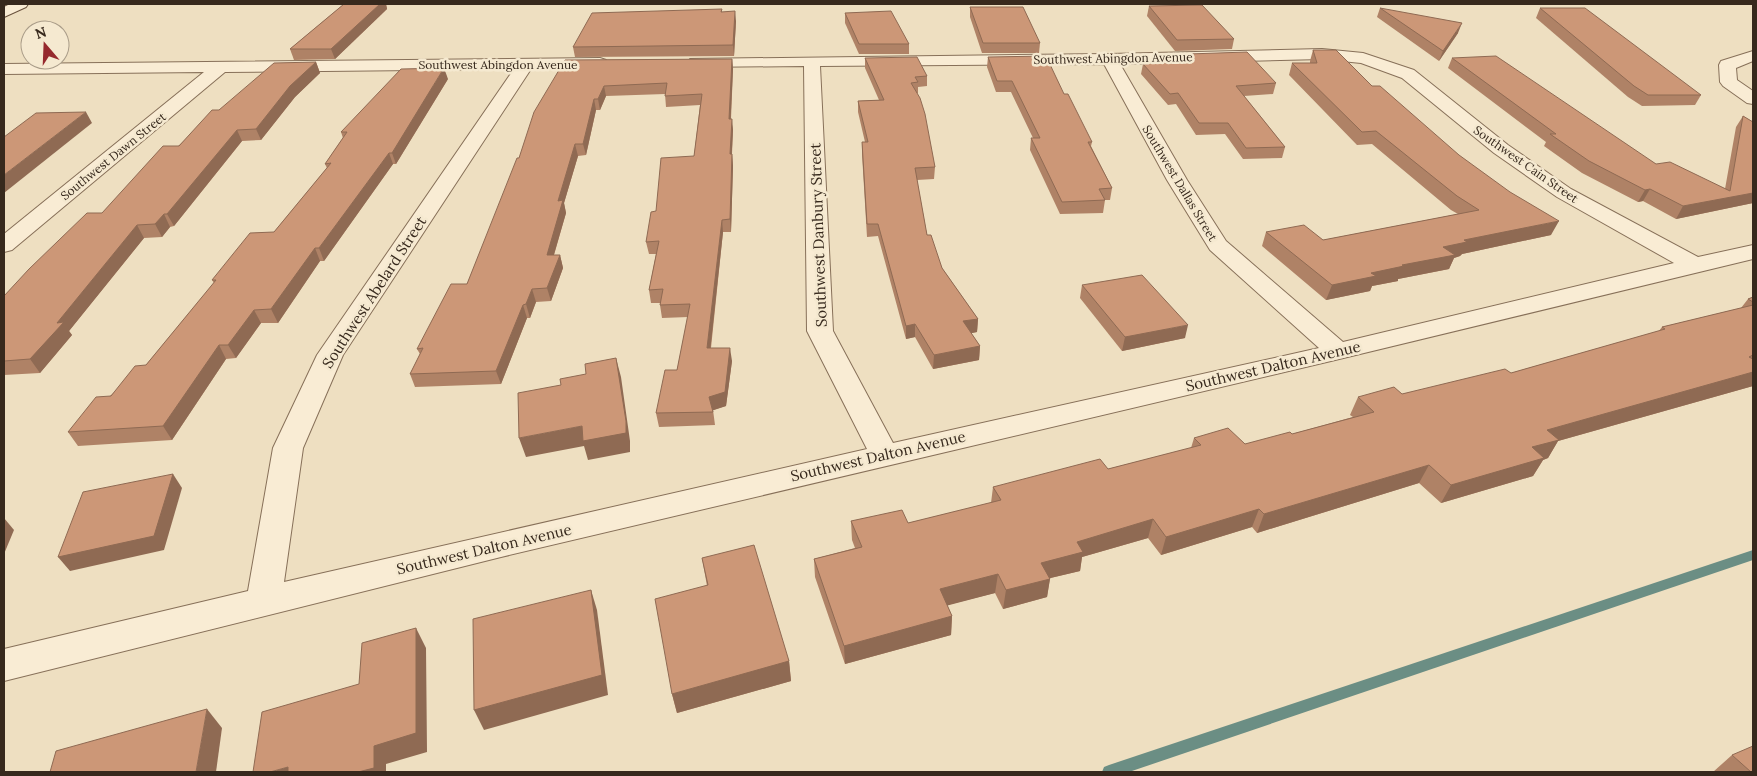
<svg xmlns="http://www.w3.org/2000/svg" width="1757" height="776" font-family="Lora,serif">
<rect width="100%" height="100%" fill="#eedfc1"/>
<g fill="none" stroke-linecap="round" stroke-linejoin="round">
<path fill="#6b8e84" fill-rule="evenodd" d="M1753,550v10l-624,212h-27l2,-5 5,-2z"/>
<g stroke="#877059" stroke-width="2">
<g id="street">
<path d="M1322,49l41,4 51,17 94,75 63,44 127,68 55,-12v14l-422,102 -830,196 -497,124v-32l244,-58 25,-143 44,-93 197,-286 -289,3 -213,178 -8,2v-18l200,-162 -200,2v-10l596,-6 6,2 2,3 -2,3 -6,2 -69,1 -188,286 -40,93 -19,134 583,-133 -60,-118 -3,-265 -108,1 -6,-2 -2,-3 2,-3 419,-5zM1322,59l39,4 41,15 92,75 63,44 117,66 -331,79 -117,-101 -39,-61 -67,-116zM1104,64l63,116 43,70 109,98 -426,95 -60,-112 -13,-265z"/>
<path d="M1753,51v10l-17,7 1,12 16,11v13l-6,-1 -24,-17 -3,-4 -1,-17 2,-4z"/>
</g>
</g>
<g stroke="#69513c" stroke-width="2">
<path id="secondary" d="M10,4h18l-2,3 -22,10v-10z"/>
</g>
<use href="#street" fill="#f9ecd4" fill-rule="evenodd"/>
<use href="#secondary" fill="#f9ecd4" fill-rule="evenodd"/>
</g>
<g fill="#af8266">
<path d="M344,4h42l1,5 -52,50 -41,1 -4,-11z"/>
<path d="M1149,6l85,33 -2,10 -57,2 -28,-35z"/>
<path d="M970,7l70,36 -1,10h-57l-12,-36z"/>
<path d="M1380,8l78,25 -19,28 -62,-44z"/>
<path d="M1540,8l161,87 -6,10 -53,1 -14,-9 -92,-79z"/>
<path d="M722,9v3l14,9 -2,35 -159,1 -2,-10z"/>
<path d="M845,13l64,31v10h-50l-14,-31z"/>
<path d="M1313,50l59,36 179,149 -89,19 -2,2 -6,2 -5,11 -51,10v2l-26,5 -2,5 -44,9 -64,-54 4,-14 57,8 135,-26 -7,-4 -79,-66 -15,1 -68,-70 3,-12h18v-2z"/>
<path d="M1188,54l88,29 -3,11 -29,2 41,51 -3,11 -39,1 -18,-25 -29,1 -20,-31 -8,1 -27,-31 2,-10 44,-3z"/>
<path d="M988,57l76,37 28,48 -1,4 21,42 -2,12h-5l-2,13 -43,1 -30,-64 1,-12h2l-22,-46h-15l-9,-25z"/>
<path d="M865,58l62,18v10l-9,1v6h-1l18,74 -1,12 -17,1 10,55 15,33 36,51 -1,13 -6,1 9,13 -1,14 -46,9 -18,-32 -9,2 -28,-103 -11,1 -5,-83v-12h3l-7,-30v-11l21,-1 -14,-32z"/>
<path d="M1452,58l204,106 69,25 11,-62 7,-11 10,6v81l-77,16 -33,-18 -5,1 -56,-29 -38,-27 2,-4 -98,-74z"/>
<path d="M732,59l1,10 -2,50 2,11 -1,24 1,12 -2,66h-8l-12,116 21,13 -6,45 -13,4 2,15 -56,2 -3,-14 21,-43 11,-53 -26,1 -2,-13v-2h-9l-2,-13 7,-36h-7l-3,-12 10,-31 38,-55 6,-51 -34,2 -1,-13 -59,2 -6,14h-4l-10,45 -8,1 -14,47 2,10 -12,42h6l3,13 -12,33 -15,1 -6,16h-3l-26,66 -86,3 -5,-13 10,-20 -3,-5 50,-65 52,-126 46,-98z"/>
<path d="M316,62l4,11 -25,24 -34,43 -19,1 -68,85 -4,1 -8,10 -18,1 -75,93 3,4 -32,38 -36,2v-79l98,-83 117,-103z"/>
<path d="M448,79l-52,85h-3l-69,97h-4l-42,62h-17l-25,35 -10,1 -54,81 -94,6 -10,-14 78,-67 68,-82 -2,-3 62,-48 53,-64 -2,-4 18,-26 -2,-6z"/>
<path d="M1082,285l103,53 -63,13 -42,-53z"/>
<path d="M1753,297v89l-195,55 -10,17 -5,2 -10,16 -92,27 -22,-20 -162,50 -5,-6 -91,28 -13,-17 -66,19 -2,14 -30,7 -3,19 -44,12 -8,-16 -48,12 5,11 -1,19 -106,29 -30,-87 -1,-18 41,-11 -3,-8 -1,-19 57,2 83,-20 2,-16 115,-18 83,-21 3,-10 51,6 47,-10 61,-17 -3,-2 8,-18 44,-3 109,-21 148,-42 3,-4 79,-19 7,-9z"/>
<path d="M702,558l87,103 2,20 -114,32 -5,-19 35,-108z"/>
<path d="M1732,755l21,17h-40z"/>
</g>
<g fill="#8f6a53">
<path d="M380,4h6l1,5 -52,50 -4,-10z"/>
<path d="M735,11l1,10 -2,35 -1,-11z"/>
<path d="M1462,23l-4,10 -19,28 4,-10z"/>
<path d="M732,59l1,10 -3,62 -1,-12z"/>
<path d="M316,62l4,11 -25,24 -34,43 -5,-11 34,-43z"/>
<path d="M444,68l4,11 -52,85 -4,-11z"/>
<path d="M604,86l2,10 -6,14 -2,-11z"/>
<path d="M594,99l2,11 -10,45 -3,-11z"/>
<path d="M86,112l6,11 -88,70v-18z"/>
<path d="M732,119l1,11 -2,36 -1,-12z"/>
<path d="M237,130l5,11 -68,85 -7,-12z"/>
<path d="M575,144l3,12 -14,47 2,10 -16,55 -3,-13 11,-54z"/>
<path d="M389,153l4,11 -69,97 -5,-13z"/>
<path d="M732,154l1,12 -2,66 -1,-13z"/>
<path d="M1650,189l-7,12 -5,1 7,-12z"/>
<path d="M1753,193v10l-77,16 7,-13z"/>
<path d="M164,214l6,13 -8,10 -7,-13z"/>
<path d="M722,220l1,12 -14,129 -2,-13z"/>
<path d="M1559,221l-8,14 -89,19 -2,2 -6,2 -5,11 -51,10v2l-26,5 -2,5 -44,9 6,-15 39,-12 31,-8 41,-18 21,-7z"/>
<path d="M137,225l7,13 -75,93 3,4 -32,38 -10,-14 27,-36z"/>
<path d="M315,248l5,13 -42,62 -7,-14z"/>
<path d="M560,255l3,13 -12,33 -4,-13z"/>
<path d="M532,289l4,13 -6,16 -4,-14z"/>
<path d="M523,305l4,13 -26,66 -5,-13z"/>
<path d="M254,310l7,13 -25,35 -8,-13z"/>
<path d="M978,319l-1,13 -15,3 1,-14z"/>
<path d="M915,324v13l-9,2v-13z"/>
<path d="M1188,325l-3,13 -63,13 3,-14z"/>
<path d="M219,345l7,14 -54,81 -9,-14z"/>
<path d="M980,346l-1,14 -46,9 1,-14z"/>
<path d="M730,348l2,13 -6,45 -15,5 -2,-14z"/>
<path d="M616,358l5,19 9,64v11l-42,8 -4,-14 -58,11 -7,-19 63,-12z"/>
<path d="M1753,372v14l-195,55 -10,17 -5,2 -10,16 -92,27 10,-18 96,-55z"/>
<path d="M1429,465l-10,18 -162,50 7,-19z"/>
<path d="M173,474l9,14 -18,62 -94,21 -12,-14z"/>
<path d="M1259,509l-7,18 -91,28 5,-18z"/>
<path d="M4,518l10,12 -10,24z"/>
<path d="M1153,519l-5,19 -66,19 -2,14 -42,10 3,-18 36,-21z"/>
<path d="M998,574l-3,19 -57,15 2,-19z"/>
<path d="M1050,579l-3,18 -44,12 3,-19z"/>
<path d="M591,590l6,20 11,85 -124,35 -10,-20z"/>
<path d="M952,616l-1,19 -106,29 -1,-18z"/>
<path d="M416,628l10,20 1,104 -41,12v8h-28l16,-26z"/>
<path d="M789,661l2,20 -114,32 -5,-19z"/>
<path d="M207,709l15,19 -6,44h-20z"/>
<path d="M288,767l5,5h-23z"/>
</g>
<g fill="#cc9777" stroke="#8f6a53">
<path d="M344,4h36l-49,45h-41z"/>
<path d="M1202,5l32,34 -57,1 -28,-34z"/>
<path d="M970,7h53l17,36h-57z"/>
<path d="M1380,8l82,15 -19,28z"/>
<path d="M1540,8h45l116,87h-53l-14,-9z"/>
<path d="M722,9l-1,3 14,-1 -2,34 -160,2 19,-34z"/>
<path d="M891,11l18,33h-50l-14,-31z"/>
<path d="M1313,50h23l36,36h8l79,69 51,37 49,29 -95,19 3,2 -24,5 12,8 -53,10 2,1 -33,7 5,3 -44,9 -66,-53 38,-7 19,15 156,-30 -22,-14 -81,-65 -14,1 -70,-69h25z"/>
<path d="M1247,52l29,31 -40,3 49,61 -39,1 -18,-25h-29l-21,-30 -8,1 -27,-30 51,-3 -6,-7z"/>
<path d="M1046,56l18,38h4l24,48h-4l24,46 -13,1 6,11 -43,2 -31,-64h9l-28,-57h-15l-9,-24z"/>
<path d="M1496,56l160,108 14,-2 60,29 13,-75 10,6v71l-70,13 -33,-17 -5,1 -56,-29 -39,-27h6l-104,-76z"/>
<path d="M917,57l10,19 -12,1 3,5 -7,1 9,15 5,16 10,53 -20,1 12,67h4l11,33 36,51 -15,2 17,25 -46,9 -19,-31 -9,2 -28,-102h-11l-5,-82h6l-10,-41 26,-1 -19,-42z"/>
<path d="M732,59l-3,60h3l-2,35h2l-2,65 -8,1 -15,128h23l-5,44 -16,5 4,15 -57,1 9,-43h12l13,-66 -30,1 3,-16 -14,1 10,-49 -13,1 5,-30 5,-1 5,-53 33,-2 8,-62 -37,2 2,-13 -63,3 -6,13h-4l-11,45h-8l-17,57 5,-1 -16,55h13l-13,33 -15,1 -6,15 -3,1 -27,66 -86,3 13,-26 -6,1 34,-65h16l50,-126h2l15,-46 31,-52z"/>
<path d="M316,62l-26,24 -34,43 -19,1 -70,84h-3l-9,10 -18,1 -80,98 7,-1 -34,37 -26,2v-65l25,-27 58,-56h15l61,-67h16l33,-36h7l55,-47z"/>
<path d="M444,68l-52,85h-3l-70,95h-4l-44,61 -17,1 -26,35h-9l-56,81 -95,6 28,-35 15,-1 24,-30 11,-1 70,-85h-4l38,-47 24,-1 57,-69 -6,1 22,-32h-6l60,-63z"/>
<path d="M86,112l-82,63v-38l32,-24z"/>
<path d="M1142,275l46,50 -63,12 -43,-52z"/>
<path d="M1753,297v5l-5,-3z"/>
<path d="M1753,305v50l-4,2 4,2v13l-206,58 12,10 -27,7 12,11 -93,27 -22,-20 -165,49 -5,-5 -93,28 -13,-18 -76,23 6,10 -42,11 9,16 -44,11 -8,-16 -58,15 12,27 -108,30 -30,-87 48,-12 -11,-26 51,-11 6,13 93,-23 -8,-13 107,-28 8,10 93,-24 -7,-7 34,-10 17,16 45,-12 2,2 82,-22 -16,-15 36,-10 8,7 103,-25 6,4 154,-44 -3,-2z"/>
<path d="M616,358l10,63v12l-43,8 -1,-15 -63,12 -1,-45 43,-8 -1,-6 26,-5 -1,-10z"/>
<path d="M173,474l-19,62 -96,21 25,-65z"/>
<path d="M754,545l35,116 -117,33 -17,-95 53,-14 -6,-27z"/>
<path d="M591,590l11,85 -128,35 -1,-91z"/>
<path d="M416,628v105l-42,13v22l-16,4h-70v-5l-18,5h-17l9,-60 97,-28 3,-41z"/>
<path d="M207,709l-11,63h-146l6,-21z"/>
<path d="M1753,746v26h-2l-19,-17z"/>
</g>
<g text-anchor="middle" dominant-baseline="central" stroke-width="5" stroke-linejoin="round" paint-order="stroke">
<g font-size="12" fill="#37291d" stroke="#f5e9d0">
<text transform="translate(1113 58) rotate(-1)">Southwest Abingdon Avenue</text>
<text x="498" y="64">Southwest Abingdon Avenue</text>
<text transform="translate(113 156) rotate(-39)">Southwest Dawn Street</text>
<text transform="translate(1526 164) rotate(35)">Southwest Cain Street</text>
<text transform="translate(1180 183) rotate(59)">Southwest Dallas Street</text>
</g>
<g font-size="15" fill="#37291d" stroke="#f5e9d0">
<text transform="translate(818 235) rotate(-92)">Southwest Danbury Street</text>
<text transform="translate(374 292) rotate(-57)">Southwest Abelard Street</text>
<text transform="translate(1273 366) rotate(-13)">Southwest Dalton Avenue</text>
<text transform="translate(878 456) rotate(-13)">Southwest Dalton Avenue</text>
<text transform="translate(484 549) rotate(-13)">Southwest Dalton Avenue</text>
</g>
</g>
<rect width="1757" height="776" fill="none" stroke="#37291d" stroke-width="10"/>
<g transform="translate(45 45) rotate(341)"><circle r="24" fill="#f5e9d0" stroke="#a99c88"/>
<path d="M0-4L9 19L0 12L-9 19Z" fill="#96292d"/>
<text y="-8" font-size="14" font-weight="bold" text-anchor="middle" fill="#37291d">N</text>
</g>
</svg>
